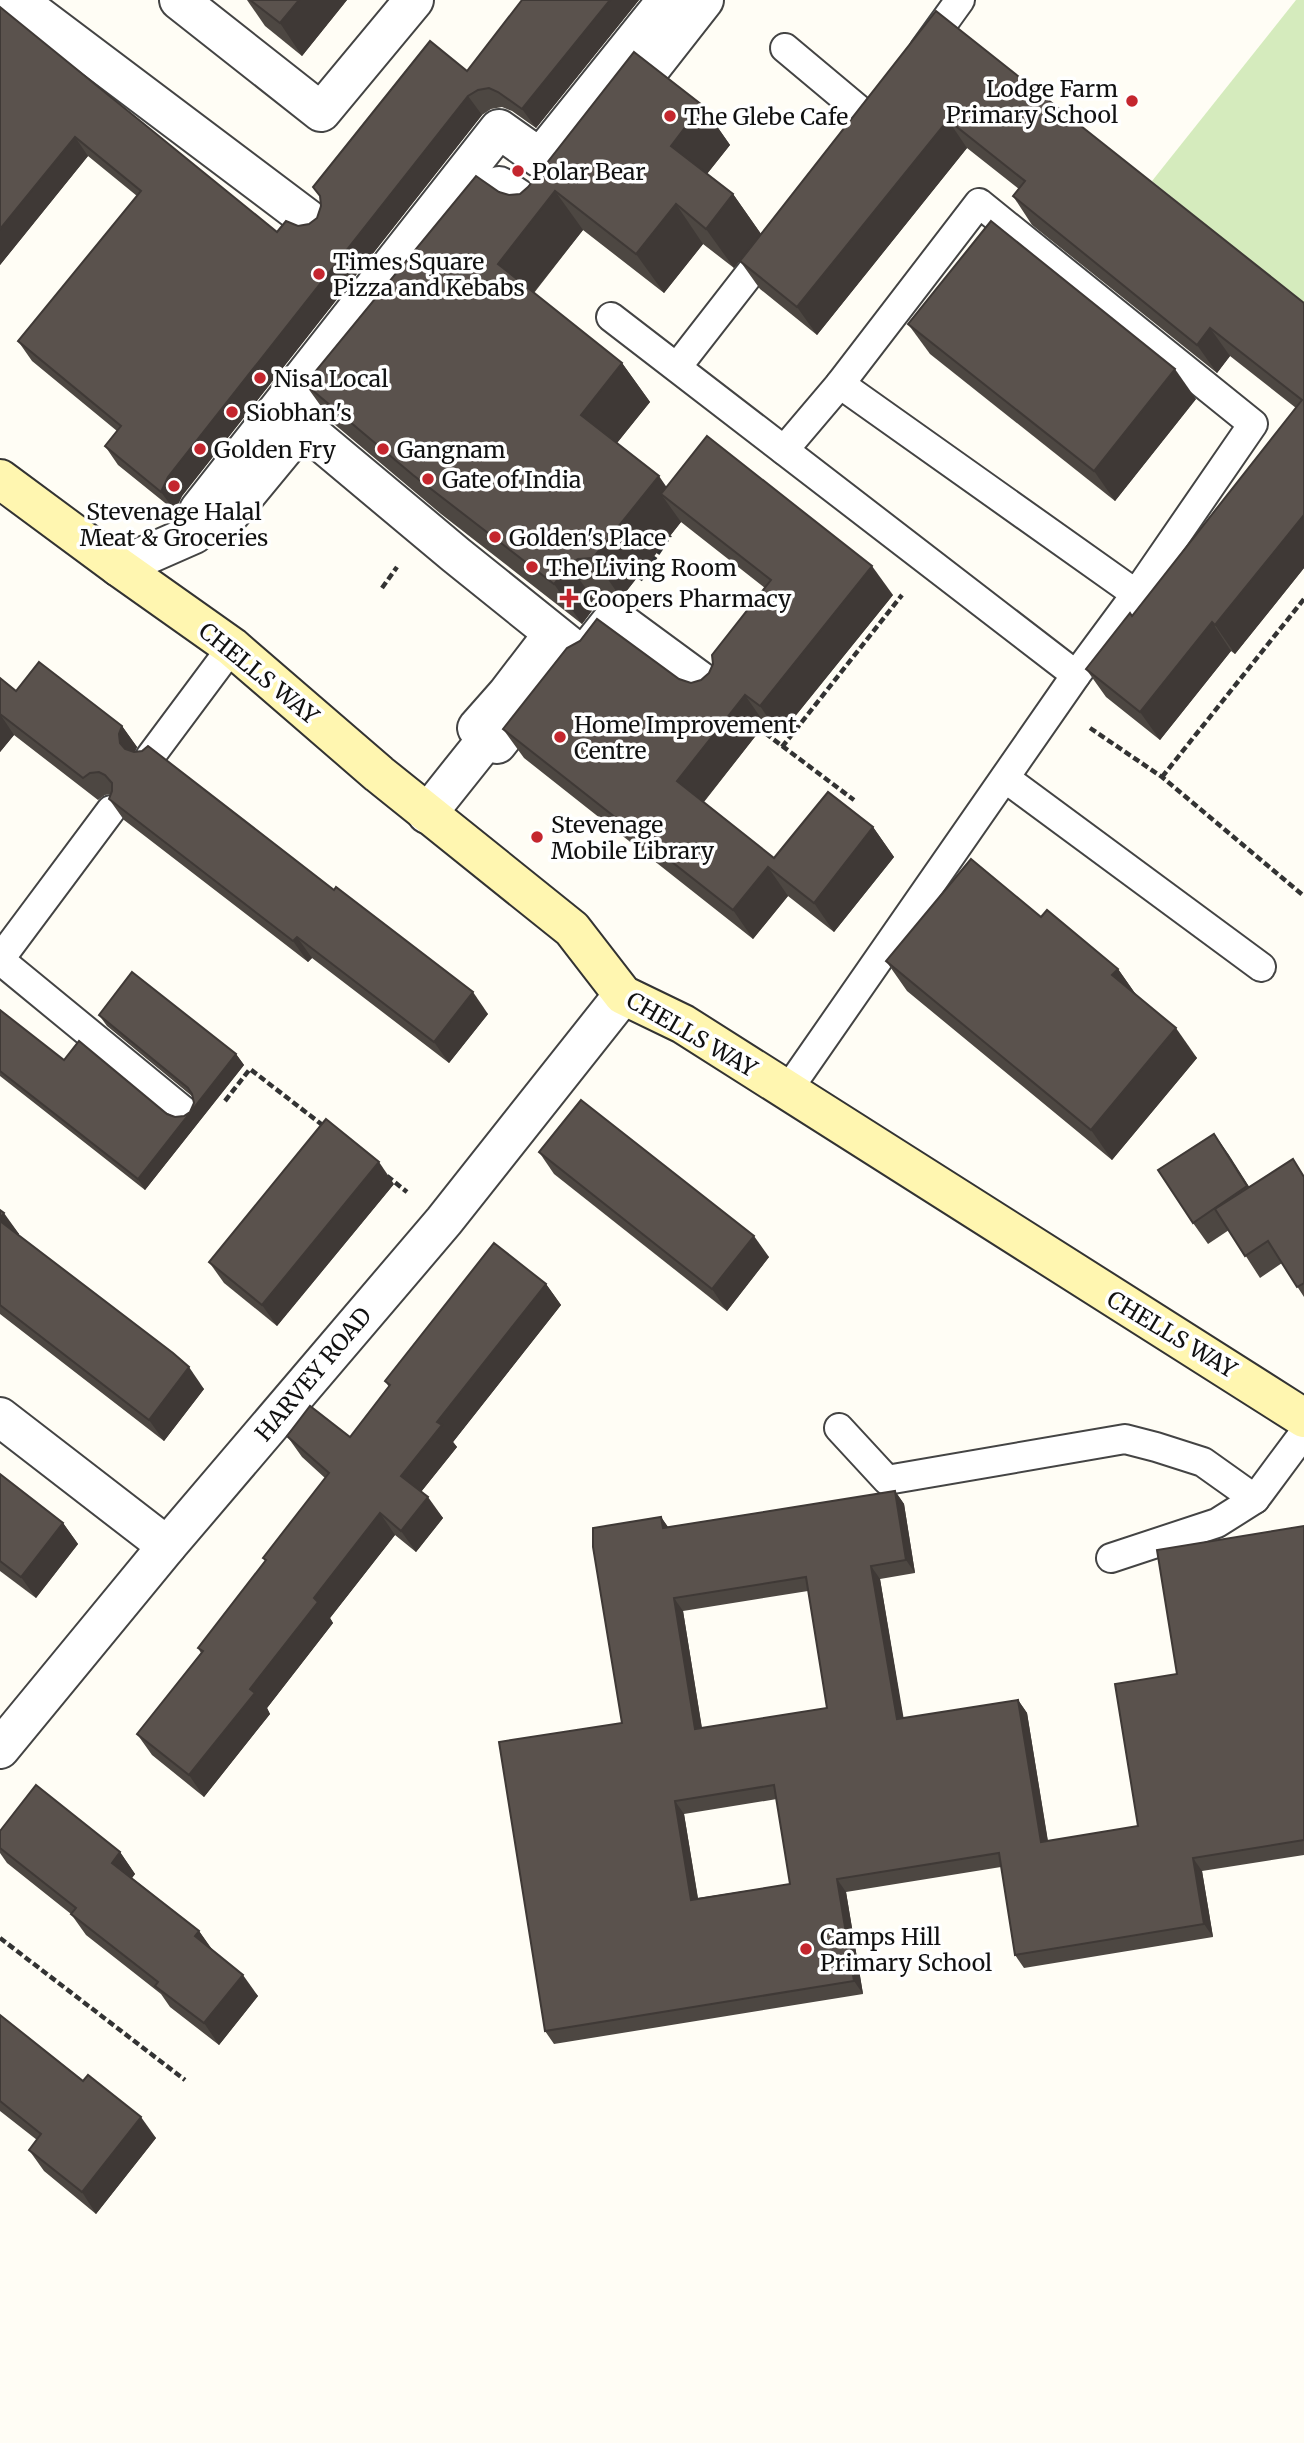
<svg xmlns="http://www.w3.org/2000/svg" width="1304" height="2443" font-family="Merriweather,serif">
<rect width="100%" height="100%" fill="#fffdf5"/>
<path fill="#d5ebbd" d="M1296,0h8v304l-152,-123z"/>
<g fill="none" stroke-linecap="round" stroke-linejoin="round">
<g stroke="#444" stroke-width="32">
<g id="lane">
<path d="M785,48l86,72"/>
<path d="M924,50l36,-50"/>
<path d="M979,203l274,221 -117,170 -296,-210z"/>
<path d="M611,317l465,358 -289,416"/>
<path d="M677,367l95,-122"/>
<path d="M784,450l56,-66"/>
<path d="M1076,675l60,-81"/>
<path d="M150,757l82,-110"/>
<path d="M1005,778l256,189"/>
<path d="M0,959l111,-149"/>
<path d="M0,960l185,152"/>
<path d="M839,1428l48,52 238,-41 31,8 47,15 52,37"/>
<path d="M1111,1558l106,-35 38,-24 49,-66"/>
</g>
</g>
<g stroke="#444" stroke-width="42">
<g id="street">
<path d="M17,0l296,223"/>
<path d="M179,0l142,112 93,-112"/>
<path d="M621,106l83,-106"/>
<path d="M464,229l35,-43 40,27 13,-18"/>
<path d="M353,365l-133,161 -21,-16 300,-381 41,29 127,-158"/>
<path d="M284,411l172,144 127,102 31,-39 98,72"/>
<path d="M119,567l75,-33"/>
<path d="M538,692l-41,52 -20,-16 30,-34 46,-60"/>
<path d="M427,814l51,-64"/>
<path d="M0,1417l167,129"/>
<path d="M0,1749l167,-203 277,-325 179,-226"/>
</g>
</g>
<g stroke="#333" stroke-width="42">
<path id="secondary" d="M0,479l119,88 113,80 147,127 193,155 51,66 60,29 621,394"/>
</g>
<g stroke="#333" stroke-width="4.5" stroke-dasharray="7 3.5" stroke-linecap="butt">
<path d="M640,580l30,-45"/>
<path d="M382,588l15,-21"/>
<path d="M757,727l97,73"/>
<path d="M1090,728l72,49 142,119"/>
<path d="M782,747l120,-152"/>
<path d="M1162,777l142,-178"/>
<path d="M225,1101l25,-32 75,58"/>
<path d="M387,1176l20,16"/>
<path d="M0,1938l185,142"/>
</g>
<use href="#lane" stroke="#fff" stroke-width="28"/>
<use href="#street" stroke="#fff" stroke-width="38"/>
<use href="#secondary" stroke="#fff6b0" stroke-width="38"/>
</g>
<g fill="#4d4742" fill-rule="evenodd">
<path d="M247,0h100l-45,56 -37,-30z"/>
<path d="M522,0h117l-103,128 -24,-17 -10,-4 -11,2 -9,6 -300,381 -7,15 -57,-46 -13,-19 12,-15 -85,-70 -14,-20 119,-145 -49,-40 -88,109v-258l277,225 21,-6 11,-2 8,-6 150,-147z"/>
<path d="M936,11l368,292v265l-69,86 -4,-3 -71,89 -54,-43 -20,-28 46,-53 164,-208 -66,-52 -13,17 -185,-148 -19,-29 6,-7 -52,-41 -150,187 -57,-46 -20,-28z"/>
<path d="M702,105l28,40 -23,29 26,20 28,40 -27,34 -31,-24 -39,49 -81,-63 -49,63 88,70 28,39 -33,41 49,44 227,108 -113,140 -15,-11 -61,78 70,56 99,-31 21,30 -60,75 -46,-36 -35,43 -229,-181 -21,-29 176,-50 12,4 10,-3 8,-7 56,-85 -84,-66 -60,76h-16l-8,6 -15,20 -141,-110 -108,-91 -28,-39 194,-192 10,3 11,-1z"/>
<path d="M908,324l288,75 -81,102 -185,-147z"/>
<path d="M0,678l16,13 106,35 15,21 -2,5 353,262 -39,49 -137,-105 -4,4 -184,-142 -15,-21 2,-5 -6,1 -7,5 -84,-65 -14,17z"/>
<path d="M1041,917l77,52 19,27 60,62 -85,102 -205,-169 -21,-30z"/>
<path d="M0,1010l64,50 111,57 9,-1 6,-4 4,-9 -1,-6 -86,-71 -8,-11 137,39 8,11 -99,125 -145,-114z"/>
<path d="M1214,1134l35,53 55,-12v122l-22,-34 -22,15 -31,-48 -21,14 -15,-21z"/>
<path d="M539,1152l230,105 -42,54 -173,-137z"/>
<path d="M394,1184l-117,142 -53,-43 -15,-21z"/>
<path d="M0,1210l19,24 -1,1 186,154 -40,52 -164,-127z"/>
<path d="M546,1284l15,21 -108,137 4,5 -36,45 22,26 -27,34 -21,-17 -65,83 3,5 -66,85 3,6 -66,83 -52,-42 -15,-21 64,-81 -3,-5 67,-87 -2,-3 62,-80 -23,-21 -15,-21 63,1 39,-50 -4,-6z"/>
<path d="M0,1474l63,49 15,21 -42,54 -36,-27z"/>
<path d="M895,1491l9,13 11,69 -35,6 23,139 115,-18 9,13 21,128 90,-15 39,-152 127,-148v329l-102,16 11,66 -189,31 -9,-13 -14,-88 -155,25 17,102 -309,50 -9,-13 77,-308 39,-206 7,10zM808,1591l19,117 -125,20 -19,-117zM777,1799l13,85 -92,14 -14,-84z"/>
<path d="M0,1831l120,21 15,22 -3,4 67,53 13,19 46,46 -39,49 -49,-38 -9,-13 -75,-59 -15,-21 -64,-51 -7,-10z"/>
<path d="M0,2015l156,123 -60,76 -52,-43 -15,-21 8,-10 -37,-29z"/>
</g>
<g fill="#3f3936">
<path d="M299,0h48l-45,56 -22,-33z"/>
<path d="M610,0h29l-103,128 -14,-19z"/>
<path d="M468,96l14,19 -300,381 -7,15 -14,-19 7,-15z"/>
<path d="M702,105l28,40 -32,40 -27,-39z"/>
<path d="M948,120l19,28 -150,187 -20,-28z"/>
<path d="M75,137l13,19 -88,109v-36z"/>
<path d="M555,191l28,39 -58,73 -27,-39z"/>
<path d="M733,194l28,40 -27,34 -28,-39z"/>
<path d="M676,204l27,40 -39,49 -28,-39z"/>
<path d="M1210,328l20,28 -13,17 -20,-28z"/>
<path d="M622,363l28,39 -42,52 -27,-39z"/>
<path d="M1175,369l21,30 -81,102 -21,-30z"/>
<path d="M659,476l24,35 -22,-17 20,28 -60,76 -28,-40z"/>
<path d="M1304,515v53l-69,86 -20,-29z"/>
<path d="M569,565l28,39 -15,20 -28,-40z"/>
<path d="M872,566l21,29 -113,140 -20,-29z"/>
<path d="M1212,622l19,29 -71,89 -20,-28z"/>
<path d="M745,695l20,29 -68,86 -20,-29z"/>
<path d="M0,714l14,21 -14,17z"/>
<path d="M122,726l15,21 -4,9 2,8 -15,-21 -1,-9z"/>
<path d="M873,827l21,30 -60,75 -20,-29z"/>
<path d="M768,867l20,29 -35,43 -20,-29z"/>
<path d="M297,937l15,21 -4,4 -15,-21z"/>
<path d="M1118,969l21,30 -27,-24z"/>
<path d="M473,992l15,22 -39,49 -15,-21z"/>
<path d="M1176,1028l21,30 -85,102 -21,-30z"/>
<path d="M236,1054l8,11 -99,125 -7,-11z"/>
<path d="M1214,1134l15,21 33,52 -15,-21z"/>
<path d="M379,1162l15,22 -117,142 -15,-21z"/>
<path d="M4,1213l15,21 -6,8 -13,-20v-4z"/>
<path d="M754,1236l15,21 -42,54 -15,-22z"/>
<path d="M546,1284l15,21 -108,137 4,5 -41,51 -15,-22 36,-54z"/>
<path d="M189,1367l15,22 -40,52 -15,-21z"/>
<path d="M895,1491l9,13 11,69 -9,-13z"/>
<path d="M428,1497l15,21 -27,34 -15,-21z"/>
<path d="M380,1513l15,22 -65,83 3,5 -66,85 3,6 -66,83 -15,-22 125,-177z"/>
<path d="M661,1517l9,13 -7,-2z"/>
<path d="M63,1523l15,21 -42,54 -15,-21z"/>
<path d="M871,1566l9,13 26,153 -9,-13z"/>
<path d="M674,1598l9,13 21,131 -9,-13z"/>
<path d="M1018,1700l9,13 23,142 -9,-13z"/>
<path d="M675,1801l9,13 16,98 -9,-12z"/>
<path d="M120,1852l15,22 -8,10 -15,-21z"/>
<path d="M1193,1858l9,13 11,66 -9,-13z"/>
<path d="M837,1879l9,13 17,102 -9,-13z"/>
<path d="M199,1931l15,21 -19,-16z"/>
<path d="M243,1975l15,21 -39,49 -15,-22z"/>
<path d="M141,2117l15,21 -60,76 -14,-22z"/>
</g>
<g fill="#5a524d" stroke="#3f3936" stroke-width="2" fill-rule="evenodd">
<path d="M250,0h49l-19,23z"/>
<path d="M522,0h88l-88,109 -24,-17 -9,-4 -11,2 -10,6 -300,381 -7,15 -56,-46 16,-20 -103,-85 123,-150 -66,-54 -75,92v-222l277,225 9,-11 12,5 11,-2 8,-6 4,-12 -1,-10 -7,-9 117,-146 37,30z"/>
<path d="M936,11l368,292v212l-89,110 -3,-3 -72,90 -54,-43 44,-56 2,3 170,-216 -92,-72 -13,17 -184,-149 12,-15 -77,-61 -151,187 -57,-46z"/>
<path d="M634,52l68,53 -31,41 62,48 -27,35 -30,-25 -40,50 -81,-63 -57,73 124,99 -41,52 78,61 -66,82 -15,1 -9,6 -15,19 -141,-109 -108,-91 171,-208 23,16 10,3 11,-1 8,-7z"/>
<path d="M991,221l184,148 -81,102 -186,-147z"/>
<path d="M707,436l165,130 -112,140 -15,-11 -68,86 97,77 54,-66 45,35 -59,76 -46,-36 -35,43 -230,-181 64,-81 13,-7 17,-22 82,60 12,4 10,-3 8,-7 4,-9 -1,-9 59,-75 -110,-86z"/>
<path d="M39,662l83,64 -3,8 1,9 5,6 9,3 8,-1 6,-5 186,144 2,-3 137,105 -39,50 -137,-105 -4,4 -184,-142 3,-8v-8l-7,-8 -6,-3 -9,1 -7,5 -83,-64v-36l16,13z"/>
<path d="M971,859l70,58 6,-7 71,59 -6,6 64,53 -85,102 -205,-169z"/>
<path d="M132,972l104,82 -98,125 -138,-108v-61l64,50 15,-19 88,73 8,3 9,-1 6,-4 4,-9 -2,-9 -4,-6 -89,-73z"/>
<path d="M581,1100l173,136 -42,53 -173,-137z"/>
<path d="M326,1119l53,43 -117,143 -53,-43z"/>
<path d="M1214,1134l33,52 -54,37 -35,-53z"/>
<path d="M1293,1159l11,18v106l-7,4 -29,-46 -23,15 -30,-47z"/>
<path d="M0,1210l4,3 -4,5z"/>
<path d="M0,1221l173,132 16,14 -40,53 -149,-115z"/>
<path d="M494,1243l52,41 -109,138 5,3 -41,51 27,21 -27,34 -21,-18 -66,85 4,4 -68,87 5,4 -66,82 -52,-41 66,-83 -5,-3 68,-88 -3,-2 66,-85 -42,-37 23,-30 40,31 40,-52 -5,-4z"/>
<path d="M0,1474l63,49 -42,54 -21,-16z"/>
<path d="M895,1491l11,69 -35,6 26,153 121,-19 23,142 97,-16 -23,-142 62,-10 -20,-124 147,-24v314l-111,18 11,66 -189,31 -16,-102 -162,26 17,102 -309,50 -46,-289 123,-19 -29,-176v-19l68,-11 2,11zM806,1577l21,131 -132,21 -21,-131zM774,1785l16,99 -99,16 -16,-99z"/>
<path d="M36,1785l84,67 -8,11 87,68 -4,5 48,39 -39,48 -49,-37 3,-4 -87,-68 5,-6 -76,-60v-17z"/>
<path d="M0,2015l83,66 5,-6 53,42 -59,75 -53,-42 12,-16 -41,-33z"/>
</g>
<g fill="#c4262e" stroke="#fff" stroke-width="2.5">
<circle cx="1132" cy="101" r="7"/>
<circle cx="670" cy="116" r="7"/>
<circle cx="518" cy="171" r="7"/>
<circle cx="319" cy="274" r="7"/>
<circle cx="260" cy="378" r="7"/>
<circle cx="232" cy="412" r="7"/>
<circle cx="200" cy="449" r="7"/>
<circle cx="383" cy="449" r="7"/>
<circle cx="428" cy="479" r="7"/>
<circle cx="174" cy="486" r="7"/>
<circle cx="495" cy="537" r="7"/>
<circle cx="532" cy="567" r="7"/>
<path d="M565.5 587.5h7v7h7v7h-7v7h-7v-7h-7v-7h7z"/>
<circle cx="560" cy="737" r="7"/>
<circle cx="537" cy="837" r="7"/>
<circle cx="806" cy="1949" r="7"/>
</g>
<g text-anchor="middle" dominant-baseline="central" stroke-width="7" stroke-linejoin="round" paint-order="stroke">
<g font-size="23" fill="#111" stroke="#fff" text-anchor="start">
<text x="1118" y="88" text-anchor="end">Lodge Farm<tspan x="1118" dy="26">Primary School</tspan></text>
<text x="684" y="116">The Glebe Cafe</text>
<text x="532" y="171">Polar Bear</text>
<text x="333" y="261">Times Square<tspan x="333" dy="26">Pizza and Kebabs</tspan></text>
<text x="274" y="378">Nisa Local</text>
<text x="246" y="412">Siobhan's</text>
<text x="214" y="449">Golden Fry</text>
<text x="397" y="449">Gangnam</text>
<text x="442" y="479">Gate of India</text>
<text x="174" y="511" text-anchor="middle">Stevenage Halal<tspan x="174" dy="26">Meat &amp; Groceries</tspan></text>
<text x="509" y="537">Golden's Place</text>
<text x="546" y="567">The Living Room</text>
<text x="583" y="598">Coopers Pharmacy</text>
<text x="574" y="724">Home Improvement<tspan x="574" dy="26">Centre</tspan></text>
<text x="551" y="824">Stevenage<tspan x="551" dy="26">Mobile Library</tspan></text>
<text x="820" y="1936">Camps Hill<tspan x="820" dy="26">Primary School</tspan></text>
</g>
<g font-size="23" fill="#111" stroke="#fff">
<text transform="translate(259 673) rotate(39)">CHELLS WAY</text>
<text transform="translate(692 1034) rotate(30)">CHELLS WAY</text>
<text transform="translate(1172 1334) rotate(31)">CHELLS WAY</text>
<text transform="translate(313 1374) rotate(-50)">HARVEY ROAD</text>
</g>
</g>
</svg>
